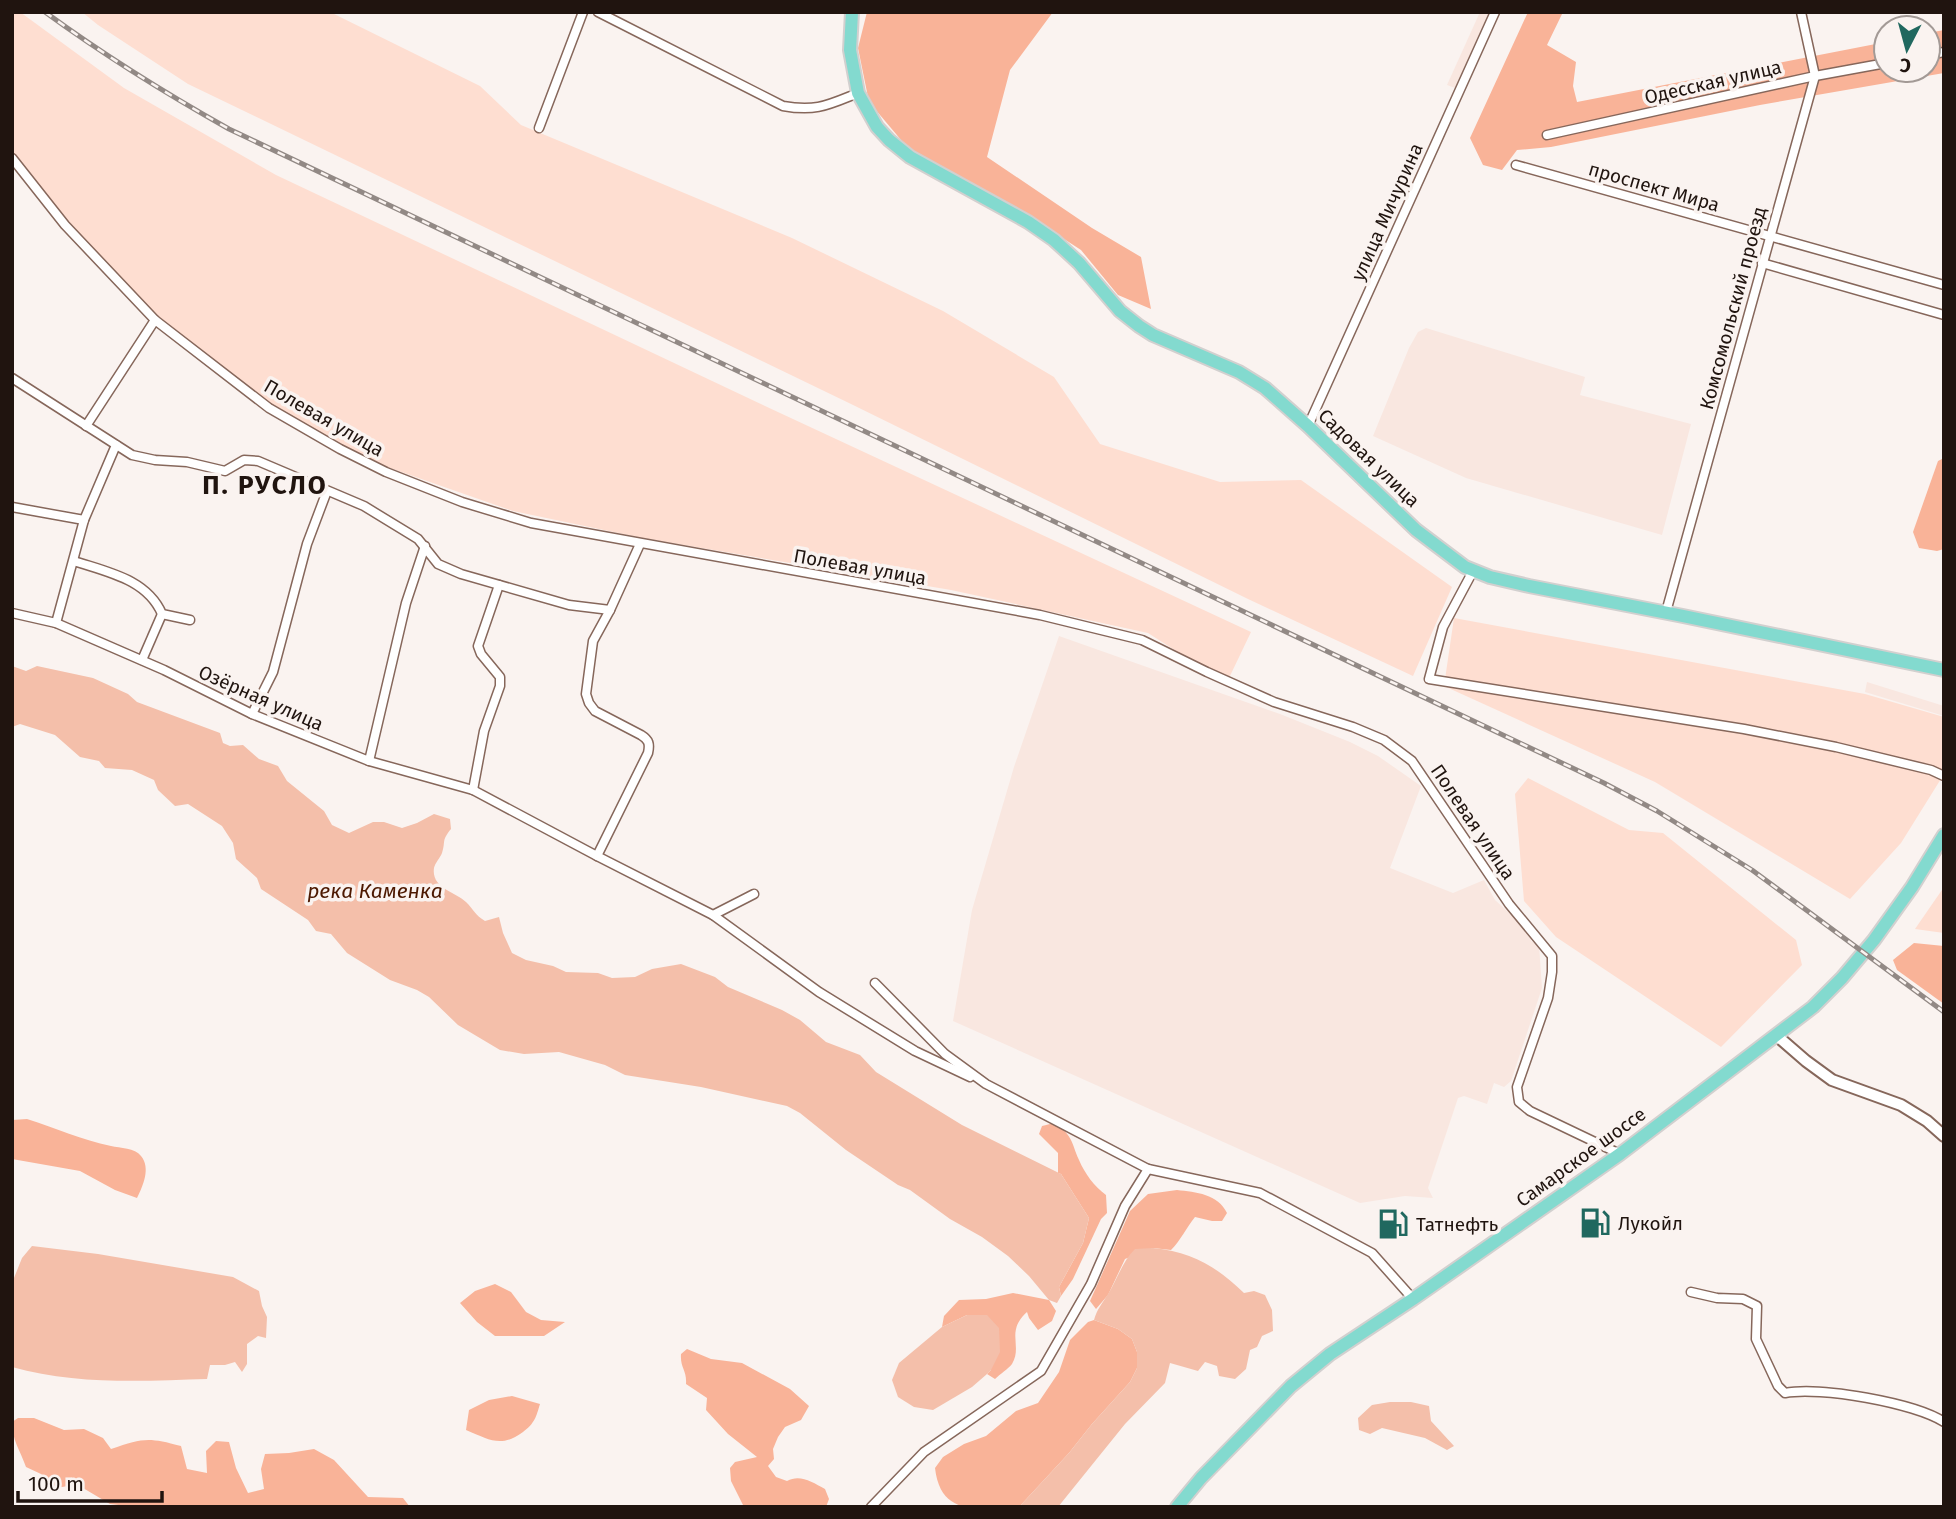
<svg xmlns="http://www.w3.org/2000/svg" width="1956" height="1519" font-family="'Fira Sans',sans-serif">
<rect width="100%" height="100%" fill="#faf3f0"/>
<g fill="#f9e7e0">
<path d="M1480,12h9l-34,76 -8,-3z"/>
<path d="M1426,328l159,49 -5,18 111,29 -29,111 -196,-57 -93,-42 36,-88 9,-16z"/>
<path d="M1059,636l221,78 70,28 28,14 43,30 -31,82 63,25 31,-13 11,20 35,32 1,9 8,4 3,43 -31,93 -7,6 -10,-4 -7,21 -23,-8 -6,2 -30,90 5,10 -28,-2 -45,7 -407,-182 19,-111 42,-143z"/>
<path d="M1867,682l77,24v10l-79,-24z"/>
</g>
<g fill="#feded1">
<path d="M12,12h8l104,76 152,87 489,231 486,226 -22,46 -45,-22 -36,-23 -197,-43 -309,-52 -129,-27 -143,-50 -100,-58 -105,-80 -96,-97 -57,-73z"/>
<path d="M82,12h248l150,74 41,39 271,113 151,73 111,66 46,67 120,38 81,-2 151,107 -39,89 -165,-77 -397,-195 -663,-320 -90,-59z"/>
<path d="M1454,618l411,76 79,23v57l-43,69 -51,56 -195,-117 -211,-96z"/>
<path d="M1528,778l101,52 34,3 133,107 6,25 -81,82 -165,-110 -32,-36 -9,-107z"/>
<path d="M1944,887v46l-29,-4z"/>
</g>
<g fill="#f9b398">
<path d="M867,12h186l-43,58 -23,87 105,71 49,29 10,52 -33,-14 -37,-45 -51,-33 -123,-70 -38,-45 -11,-54z"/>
<path d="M1528,12h35l-16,33 29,17 -3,24 4,16 309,-60v28h42v-37l16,-3v43l-184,32 -209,42 -34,3 -15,20 -19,-5 -13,-27z"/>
<path d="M1944,458v91l-7,2 -18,-3 -6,-16 25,-71z"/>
<path d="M1914,943l30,3v58l-47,-34 -4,-10z"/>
<path d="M27,1119c29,9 55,21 84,27 9,2 24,2 30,10 10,12 2,30 -4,42l-22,-8 -35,-19 -68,-12v-39z"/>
<path d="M1054,1123c19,12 17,19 25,37 6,14 15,26 27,35l1,18 -6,6 -28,60 -12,17 -2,-9 24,-44 6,-25 -28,-44 -3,-1v-20l-19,-19 3,-8z"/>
<path d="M1177,1190c19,2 41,4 50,23l-5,8h-10l-17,-4c-9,11 -14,23 -24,33l-18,-2 -28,11 -17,36 -12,14 -6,-8 40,-90 18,-17z"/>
<path d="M495,1284l16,8 15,20 15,8 24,2 -21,14h-49l-18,-14 -17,-19 15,-12z"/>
<path d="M1013,1293l36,7 7,11 -4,10 -14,9 -9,-12 -2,-6c-22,20 -4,33 -15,52 -4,5 -12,10 -17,15l-8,-5 4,-4 -24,-55 -25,12 2,-11 15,-16 27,-1z"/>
<path d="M1094,1320l24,9 14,10 5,13v16l-7,14 -38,42 -23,29 -50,54c-39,0 -78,12 -84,-39l8,-11 21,-13 22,-8 30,-25 22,-8 21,-31 11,-32 18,-18z"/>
<path d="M687,1349l24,10 31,4 48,26 19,17 -8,14 -16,7 -7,10 -5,12 1,10 -6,7 8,11 11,4c13,-7 25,1 38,8l4,10 -3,8h-34l-11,-2 -13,2h-24l-13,-26 -1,-13 5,-6 22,-5 -29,-23 -22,-24 1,-12 -21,-14c1,-14 -6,-16 -5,-30z"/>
<path d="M512,1396l28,8c-4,13 -5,19 -17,28 -22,16 -33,8 -57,-2l3,-20 20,-10z"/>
<path d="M18,1418h16l30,12 20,-1 19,9 8,11c32,-11 37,-12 70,-3l6,23 20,4 -1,-22 10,-10 13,1 7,26 12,25 16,-4 -3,-20 4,-15 24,-1 25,-4 20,11 34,37 35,1 7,9h-275l-25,-3 -27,-16 -15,-2 -12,2 -15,-14 -15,-7c-6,-17 -14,-27 -14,-45z"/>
</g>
<g fill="#f4bfaa">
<path d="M12,666l14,5 11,-5 56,12 35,16 9,8 83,31 3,10 7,3 13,-1 16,14 19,7 9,15 37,30 8,14 17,8 24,-11h11l18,6 15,-5 17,-9 16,5 1,10c-10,12 -5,12 -9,24 -2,5 -7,10 -8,15 -3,20 21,24 32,34 8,8 9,13 19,19l14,-4 4,16 9,20 14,7 27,6 13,6 32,1 14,5 23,-1 17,-8 29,-5 34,13 13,10 54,23 18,10 26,22 34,13 16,17 86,53 99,49 28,44 -6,25 -24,44 2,9 -4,7 -8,-3 -20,-24 -21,-20 -26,-19 -32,-18 -40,-29 -12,-5 -52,-35 -46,-37 -13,-7 -86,-19 -76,-12 -20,-10 -46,-13 -35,2 -24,-4 -42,-25 -29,-28 -12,-7 -27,-10 -43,-27 -16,-19 -15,-3 -8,-11 -47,-31 -4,-11 -21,-19 -3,-16 -11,-17 -34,-22 -13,2 -17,-16 -4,-10 -22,-10 -27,-2 -6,-7 -19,-4 -25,-22 -35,-11 -8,3z"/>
<path d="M32,1246l66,8 135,23 26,14 3,15 5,11 -1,21 -8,-2 -11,8v20l-5,8 -7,-10 -10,3h-15l-3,14c-64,2 -132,6 -195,-12v-84l10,-25z"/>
<path d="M1153,1248c39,4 63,18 91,45l10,-2 11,4 7,15 1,21 -11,5 -5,11 -7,3 -4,19 -11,10 -16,-3 -2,-10 -12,-4 -7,9 -28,-8 -5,20 -40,41 -67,83h-39l50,-54 23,-29 38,-42 7,-14v-16l-5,-13 -14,-10 -24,-9c3,-11 8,-16 14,-26 10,-16 14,-32 27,-45z"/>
<path d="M967,1315h20l12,13 1,24 -9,18 -4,4 -15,13 -39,23 -19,-3 -16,-10 -6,-17 7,-17 43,-36z"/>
<path d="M1390,1402h21l18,4 2,15 23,25 -7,4 -22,-12 -43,-10 -12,6 -11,-4 -1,-12 14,-13z"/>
</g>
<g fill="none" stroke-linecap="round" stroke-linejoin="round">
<g stroke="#86675b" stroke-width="11">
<g id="street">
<path d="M598,12l185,94c33,6 45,-1 75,-13"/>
<path d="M1928,55l16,-3"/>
<path d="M539,128l44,-116"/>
<path d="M1547,135l268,-59 71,-13"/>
<path d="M12,158l53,67 90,95 114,88 71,41 46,23 76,30 69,21 509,92 102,25 65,32 67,30 79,25 31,13 28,21 97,143 43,52v16l-4,26 -31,89 2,15 11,9 90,43"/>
<path d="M1516,165l428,120"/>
<path d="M1762,263l182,52"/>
<path d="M12,378l120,77 23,5 32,2 38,9 19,-11 14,1 106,45 54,33 20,25 23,10 108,31 41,5"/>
<path d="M86,426l69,-106"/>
<path d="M1308,426l187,-414"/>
<path d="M12,507l72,13"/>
<path d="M74,561c33,11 73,18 88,53l28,6"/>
<path d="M1473,571l-30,56 -14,52 315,50 92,18 95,23 13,6"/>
<path d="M1666,612l149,-536 -14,-64"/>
<path d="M12,613l44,10 108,47 88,44 117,47 104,29 124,66 116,59 41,-21"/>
<path d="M56,623l28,-103 32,-75"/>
<path d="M142,660l20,-46"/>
<path d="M252,714l21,-42 34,-128 20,-53"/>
<path d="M369,761l37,-158 19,-57"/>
<path d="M473,790l11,-59 16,-45v-9l-19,-23 -3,-8 21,-61"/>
<path d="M597,856l51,-103c2,-9 1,-13 -7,-18l-46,-24 -6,-8 -3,-9 7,-53 17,-31 30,-66"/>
<path d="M713,915l106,77 96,59 55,26"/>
<path d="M875,983l70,71 41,30 162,85 112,24 112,60 41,46"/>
<path d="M1691,1292l26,6 26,1 14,7 -1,33 22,47 7,7c34,-7 130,10 159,29"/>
<path d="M871,1507l53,-55 117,-81 50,-87 34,-78 23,-37"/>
</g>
</g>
<g stroke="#86675b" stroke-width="14">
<path id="secondary" d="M1776,1035l30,26 26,19 69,25 26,16 17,15"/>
</g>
<g stroke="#d2d0cf" stroke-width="16">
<g id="primary">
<path d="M852,12l-2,38 8,43 19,34 12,13 21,17 118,65 26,18 25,23 41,48 19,15 14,9 86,37 26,16 43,38 108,104 49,37 25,10 39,9 154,30 261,54"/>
<path d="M1177,1507l24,-29 90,-92 39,-32 83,-55 207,-145 193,-147 29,-29 32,-38 38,-53 32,-52"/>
</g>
</g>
<use href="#street" stroke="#fff" stroke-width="8"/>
<use href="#secondary" stroke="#fff" stroke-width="10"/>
<use href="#primary" stroke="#83dacf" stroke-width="12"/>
<g stroke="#928985" stroke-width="5">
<path id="rail" d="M45,12c59,43 120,81 184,117l1375,654 53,28 95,59 192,142"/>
</g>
<use href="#rail" stroke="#faf3f0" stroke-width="2.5" stroke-dasharray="8" stroke-linecap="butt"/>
</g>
<defs>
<g id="fuel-bare" transform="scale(2.415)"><path d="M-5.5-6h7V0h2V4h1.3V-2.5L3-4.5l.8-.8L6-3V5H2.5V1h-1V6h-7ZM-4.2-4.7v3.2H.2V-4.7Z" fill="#20685f" stroke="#faf3f0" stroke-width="2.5" paint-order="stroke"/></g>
</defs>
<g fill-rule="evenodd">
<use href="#fuel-bare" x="1595" y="1223"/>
<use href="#fuel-bare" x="1393" y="1224"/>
</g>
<g text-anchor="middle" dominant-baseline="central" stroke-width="7" stroke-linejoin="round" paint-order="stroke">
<g font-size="19" fill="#20140f" stroke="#faf3f0">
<text transform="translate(1713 82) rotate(-13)">Одесская улица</text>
<text transform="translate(1654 187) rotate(16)">проспект Мира</text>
<text transform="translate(1387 212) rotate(-66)">улица Мичурина</text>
<text transform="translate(1733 308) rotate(-75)">Комсомольский проезд</text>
<text transform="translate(324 418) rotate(30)">Полевая улица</text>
<text transform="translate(1369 458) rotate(44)">Садовая улица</text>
<text transform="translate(860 567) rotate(10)">Полевая улица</text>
<text transform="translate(261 698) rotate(24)">Озёрная улица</text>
<text transform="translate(1473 822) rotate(56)">Полевая улица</text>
<text transform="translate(1581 1157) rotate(-36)">Самарское шоссе</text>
</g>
<g font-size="19" fill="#20140f" stroke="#faf3f0" text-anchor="start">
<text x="1618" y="1223">Лукойл</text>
<text x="1416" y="1224">Татнефть</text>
</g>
<g font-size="21" font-style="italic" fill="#4d1901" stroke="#faf3f0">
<text x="375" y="891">река Каменка</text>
</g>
<g font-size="26" font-weight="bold" letter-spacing="2" fill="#20140f" stroke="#faf3f0">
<text x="265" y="485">П. РУСЛО</text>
</g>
</g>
<rect width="1956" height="1519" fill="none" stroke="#20140f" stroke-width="28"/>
<g transform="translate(1907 49) rotate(186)"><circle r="33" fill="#faf3f0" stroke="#a39a96" stroke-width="2"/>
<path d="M0-5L12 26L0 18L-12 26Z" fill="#20685f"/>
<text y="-10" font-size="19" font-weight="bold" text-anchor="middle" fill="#20140f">С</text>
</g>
<path d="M18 1491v10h144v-10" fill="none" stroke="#20140f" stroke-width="3.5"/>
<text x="28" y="1491" font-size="21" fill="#20140f" stroke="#faf3f0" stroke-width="5" paint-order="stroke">100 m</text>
</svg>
